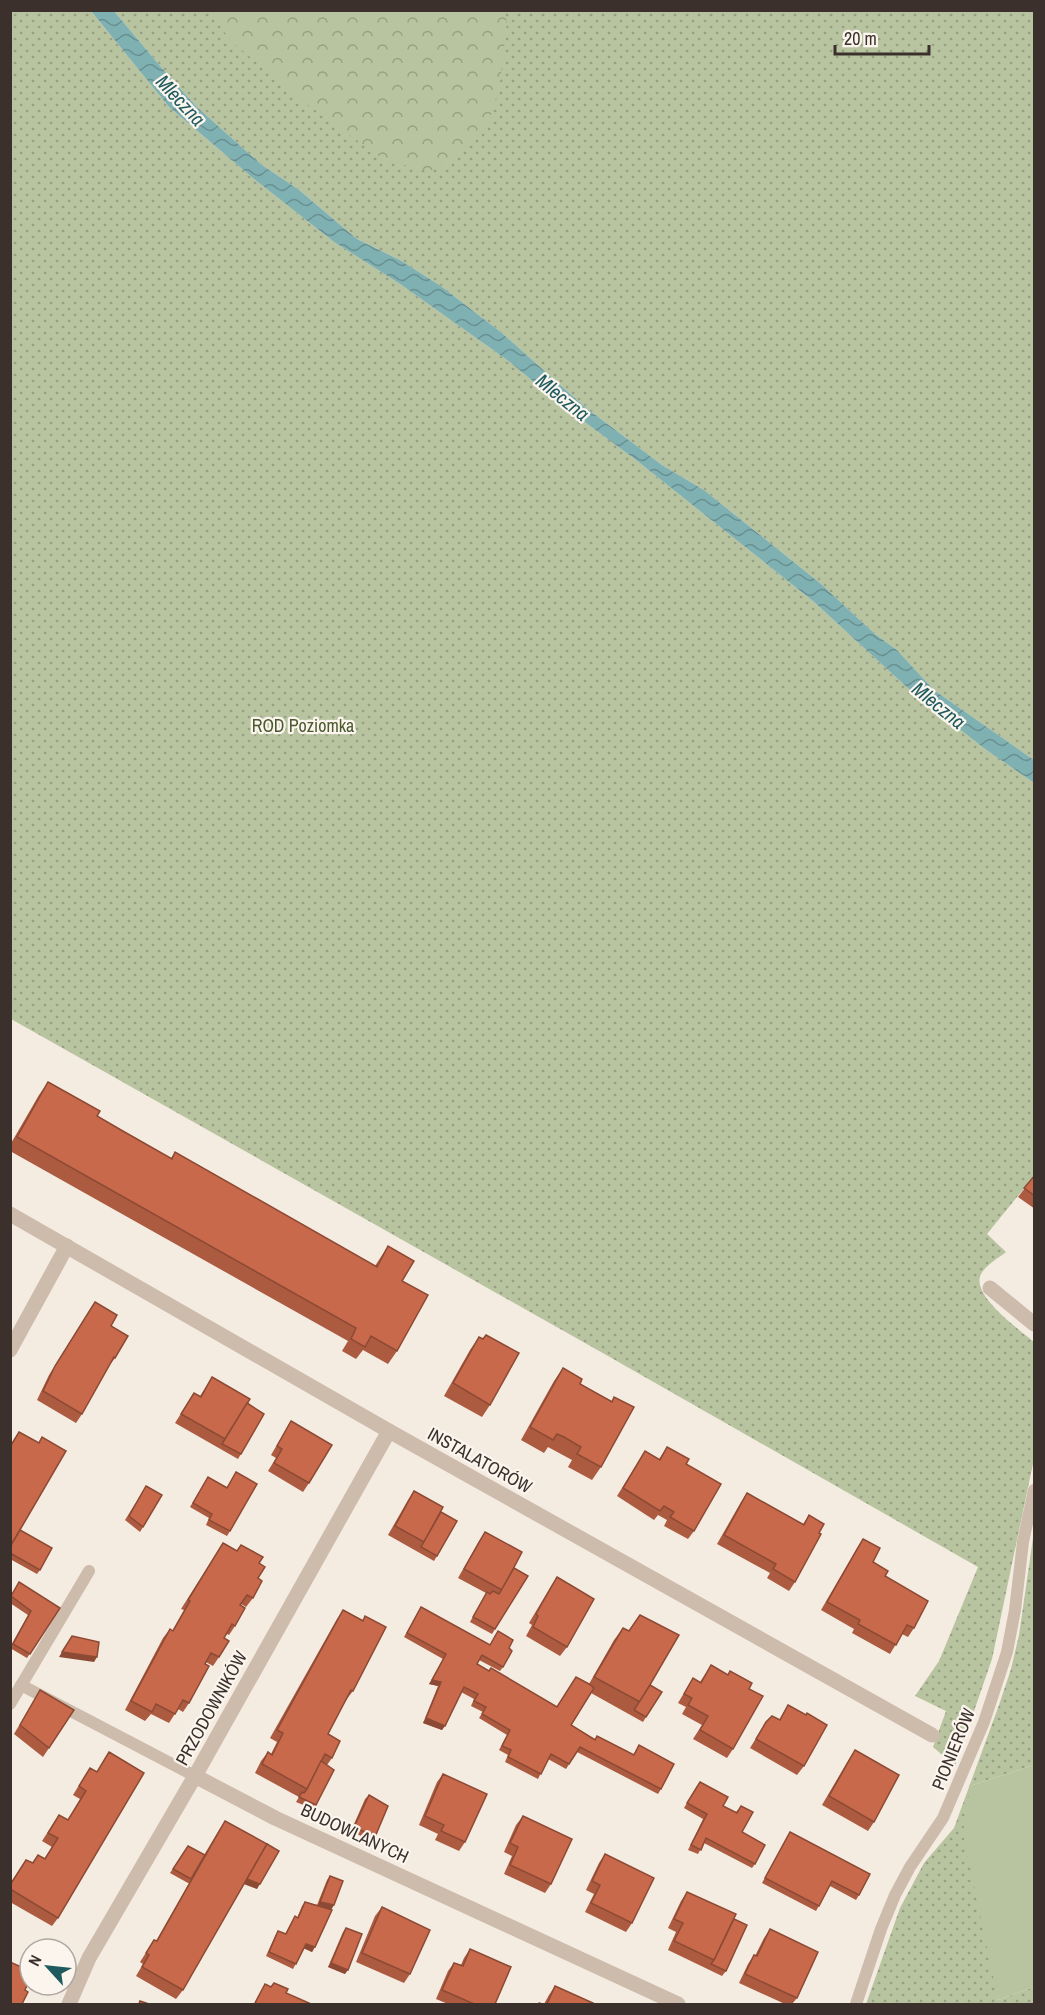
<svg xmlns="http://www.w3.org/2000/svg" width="1045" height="2015" font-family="'Archivo Narrow',sans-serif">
<defs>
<pattern id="green-dots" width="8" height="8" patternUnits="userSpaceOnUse" patternTransform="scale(1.5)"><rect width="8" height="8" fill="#b8c4a0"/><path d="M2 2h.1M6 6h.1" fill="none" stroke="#97a083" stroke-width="1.8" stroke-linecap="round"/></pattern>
<pattern id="forest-crowns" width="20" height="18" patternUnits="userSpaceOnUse" patternTransform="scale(1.5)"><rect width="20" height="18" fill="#b8c4a0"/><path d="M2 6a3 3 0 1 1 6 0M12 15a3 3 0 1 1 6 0" fill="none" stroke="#97a083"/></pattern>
<pattern id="water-waves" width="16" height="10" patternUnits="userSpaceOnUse" patternTransform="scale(1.5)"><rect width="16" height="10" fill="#7fb0b2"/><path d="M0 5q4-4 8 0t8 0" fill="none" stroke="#699091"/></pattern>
</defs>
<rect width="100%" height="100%" fill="#f4ebe1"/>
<g fill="url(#green-dots)">
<path d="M11,11h80l78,96 85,72 80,63 66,42 107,76 56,46 73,54 178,142 98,90 73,57 49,34v393l-47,58 19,18c-9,7 -20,13 -25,22 -11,21 39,56 53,68v117l-42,200 -37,107 -22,-19 13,-36 -31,-15 24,-35 39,-94 -370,-211 -597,-337z"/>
<path d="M114,11h920v749l-100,-70 -37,-40 -22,-16 -55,-51 -116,-93 -42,-25 -77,-58 -83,-74 -61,-47 -41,-26 -43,-21 -59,-50 -36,-24 -65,-58 -36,-40z"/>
<path d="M1034,1531v234l-64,21 28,214 36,-13v17h-168l34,-96 24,-45 30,-35 45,-123 12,-36 8,-34z"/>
</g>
<path fill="url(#forest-crowns)" d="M209,11h295l3,12 -7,60 -13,47 -41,34 -16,7 -44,-10 -82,-59 -73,-61z"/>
<path fill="#b8c4a0" d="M1034,1765v222l-36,13 -35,-167 7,-47z"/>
<path fill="url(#water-waves)" d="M91,11h23l47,56 36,40 65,58 36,24 59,50 43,21 41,26 61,47 83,74 77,58 42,25 116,93 55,51 22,16 37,40 100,70v23l-49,-34 -73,-57 -98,-90 -178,-142 -73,-54 -56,-46 -107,-76 -66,-42 -80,-63 -85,-72z"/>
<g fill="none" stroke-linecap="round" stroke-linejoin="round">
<g stroke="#cdbbac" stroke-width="12">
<path d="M21,1685l174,91"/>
<path d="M10,1704l79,-133"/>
<path d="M856,2004l25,-75 14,-34 15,-28 33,-49 41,-96 23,-70 8,-42 8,-68 11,-52"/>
</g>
<g stroke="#cdbbac" stroke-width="15">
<path d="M10,1214l379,217 543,304"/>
<path d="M990,1288l44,36"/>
<path d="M10,1350l57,-104"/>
<path d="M195,1776l80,42 403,186"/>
<path d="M69,2004l20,-46 106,-182 194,-345"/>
</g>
</g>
<g fill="#ac5a40">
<path d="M48,1082l49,34 74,42 4,-6 200,114 13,-20 14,35 -5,70 -9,13 -25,-14 -7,9 -14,-8 6,-10 -338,-190v-6l29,-50z"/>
<path d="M1035,1175v34l-17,-12z"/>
<path d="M95,1302l16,24 4,32 -6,8 -27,48 -6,9 -39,-23 12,-25z"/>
<path d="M479,1337l4,2 7,66 -8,12 -38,-21 26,-46z"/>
<path d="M563,1368l17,16 32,17 2,-4 -13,70 -9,13 -24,-13 4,-7 -24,-13 -4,6 -23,-13 33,-59z"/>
<path d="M212,1377l35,26 -6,51 -3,5 -63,-36 19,-30 6,3z"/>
<path d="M291,1421l18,62 -6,9 -35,-21 8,-13 -5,-3z"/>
<path d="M19,1432l19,11 4,-6 -22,93 20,40 -3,4 -27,-15v-114z"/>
<path d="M667,1447l19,17 8,67 -6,8 -24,-13 3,-6 -9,-5 -4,5 -37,-24 28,-45 14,8z"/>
<path d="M236,1472l-6,59 -3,5 -21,-11 3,-7 -19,-11 18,-30 19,10z"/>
<path d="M143,1491v36l-3,5 -15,-12z"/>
<path d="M414,1491l27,21 -4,44 -3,5 -46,-26 20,-35z"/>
<path d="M747,1493l56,31 6,-9 10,18 -24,49 -6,9 -22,-13 3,-5 -53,-29 24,-42z"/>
<path d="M485,1532l29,36 -19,61 -3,5 -22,-12 16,-29 -28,-15 21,-37z"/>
<path d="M863,1539l10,23 12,14 29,52 -6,9 -6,-3 -12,20 -38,-21 2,-4 -33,-19 36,-62z"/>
<path d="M223,1543l36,20 -1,15 -5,20 -7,9 -5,-3 -6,22 -6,9 -2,-1 -3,4 -5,19 -6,9 -7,-4 -17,41 -6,9 -5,-3 -9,14 -18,-9 -6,7 -20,-11 38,-72 7,-9 2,2 12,-21 -3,-1z"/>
<path d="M557,1577l10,70 -7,9 -34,-20 6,-11 -3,-2 22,-37z"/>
<path d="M10,1595l50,13 -33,50 -17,-10v-1l18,-32 -18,-12z"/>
<path d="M421,1607l68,38 20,3 -6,19 -3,4 -21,-11 -2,4 12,7 2,-3 65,39 33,-23 25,-44 9,-12 6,3 11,-16 10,70 -4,32 -3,5 -52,-29 -20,32 24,14 38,16 6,-10 22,44 -3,5 -81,-42 -11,17 -18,-10 -10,20 -33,-17 3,-7 -9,-5 8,-15 -28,-17 4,-6 -12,-6 3,-7 -13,-7 -19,38 -19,-7 15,-37 -9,-2 14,-25 -39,-22z"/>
<path d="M343,1610l20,10 2,-4 -12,75 -7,9 -18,34 4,24 -5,7 -11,40 -3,4 -17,-7 3,-5 -44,-24 6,-12 7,-9 3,2 6,-12 -7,-4 67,-119z"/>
<path d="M711,1665l38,24 -16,60 -6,9 -34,-19 9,-14 -20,-11 4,-7 -8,-4 15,-25 7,4z"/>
<path d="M40,1690l9,58 -6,9 -29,-23z"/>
<path d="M788,1705l16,61 -7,9 -47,-27 16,-26 13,-2z"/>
<path d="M855,1750l19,72 -6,9 -46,-26 27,-46z"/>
<path d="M109,1752l-51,166 -6,8 -42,-24v-18l16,-24 6,3 6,-8 6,4 8,-12 -10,-6 11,-17 6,-9 9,5 12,-21 -7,-4 11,-18 6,-9 7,4z"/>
<path d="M443,1774l22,68 -6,9 -24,-11 3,-6 -19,-9 18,-43z"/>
<path d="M697,1786l26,20 13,6 5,-6 1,26 13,32 -3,4 -48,-25 -6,11 -10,-4 15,-31 -19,-11z"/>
<path d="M369,1795l6,42 -4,4 -20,-10 14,-32z"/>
<path d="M523,1816l28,68 -6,9 -41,-19 8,-18 -8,-4 12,-27z"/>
<path d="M225,1821l32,68 -13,-5 -61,106 -7,9 -40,-23 7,-12 -3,-2 14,-22 2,1 33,-58h-1l-18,-10 18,-27 16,9 15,-25z"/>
<path d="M790,1832l69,63 -3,5 -26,-14 -14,25 -54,-28z"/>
<path d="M605,1854l27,69 -6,9 -41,-20 9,-18 -8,-4 13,-27z"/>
<path d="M330,1876l4,29 -3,4 -19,43 -8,-4 -11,21 -27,-13 9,-20 3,-5 7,3 7,-13 3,-5 2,2 5,-12 3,-4 12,3 10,-25z"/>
<path d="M687,1892l47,27 -8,52 -4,5 -54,-26 8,-18 -8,-4 13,-27z"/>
<path d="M382,1907l28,67 -6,9 -48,-21 19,-46z"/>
<path d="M346,1928l-1,46 -17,-7 15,-35z"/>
<path d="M770,1929l27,69 -5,6h-7l-46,-21 9,-19 6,-9 1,1 9,-18z"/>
<path d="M470,1949l25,55h-47l-12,-5 12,-28 6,-8 7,2 3,-7z"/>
<path d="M555,1986l40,18h-58l2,-2 5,2 5,-9z"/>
</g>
<g fill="#8c4a34">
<path d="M62,1652l35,5 -3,5 -35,-5z"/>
<path d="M432,1680l9,2 -3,4 -9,-2z"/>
<path d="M426,1718l19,8 -3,4 -19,-7z"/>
<path d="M247,1879l13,5 -3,5 -13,-5z"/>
<path d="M320,1902l14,3 -3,5 -14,-4z"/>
<path d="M306,1944l9,3 -3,5 -9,-4z"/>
<path d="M331,1963l17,7 -3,4 -17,-7z"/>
</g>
<g fill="#c8694b" stroke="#8c4a34" stroke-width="1.5">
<path d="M48,1082l52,29 -3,5 24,14 51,29 3,-7 202,115 11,-21 26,15 -12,20 26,14 -31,56 -26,-15 -6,11 -14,-8 5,-11 -339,-191z"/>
<path d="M1035,1175v21l-11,-8z"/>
<path d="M95,1302l22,13 -6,11 17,10 -13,22 -1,-1 -32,57 -39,-23 12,-25z"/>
<path d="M486,1335l33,18 -29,52 -37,-22 26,-46 4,2z"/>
<path d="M563,1368l19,11 -2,5 32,18 2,-5 20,10 -33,60 -24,-13 4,-7 -17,-10 -7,-3 -4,6 -23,-13z"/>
<path d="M212,1377l38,22 -25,40 -44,-25 13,-21 7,4z"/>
<path d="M247,1403l17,11 -23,40 -19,-10z"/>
<path d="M291,1421l41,24 -23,38 -35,-20 8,-14 -5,-3z"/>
<path d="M19,1432l20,11 3,-6 24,14 -56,96v-100z"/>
<path d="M667,1447l22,12 -3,5 35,20 -27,47 -24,-14 4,-5 -10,-6 -4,5 -37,-23 22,-37 15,9z"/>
<path d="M236,1472l21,12 -27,47 -21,-11 3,-6 -19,-11 15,-26 19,11z"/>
<path d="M146,1486l16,9 -19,32 -14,-11z"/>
<path d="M414,1491l29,16 -19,35 -29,-16z"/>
<path d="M747,1493l57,32 5,-10 15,9 -5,9 2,1 -26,48 -22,-13 3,-5 -52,-29z"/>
<path d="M441,1512l16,9 -20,35 -16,-9z"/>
<path d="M20,1530l32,18 -12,22 -30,-17v-6z"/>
<path d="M485,1532l37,20 -20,38 -38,-21z"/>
<path d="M863,1539l17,9 -7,14 15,9 -3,5 43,25 -14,27 -7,-3 -11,20 -38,-21 2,-4 -33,-18z"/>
<path d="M223,1543l14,8 4,-6 22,12 -4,6 6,4 -7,11 4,3 -9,17 -6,-3 -7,10 5,3 -10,18 -3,-2 -8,14 5,3 -10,16 -8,-4 -6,11 4,2 -20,37 -6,-3 -8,14 -19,-10 -4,8 -21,-11 39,-72 3,2 17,-30 -2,-1z"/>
<path d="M514,1568l14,8 -33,53 -22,-12 14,-25 3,2 3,-3 6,3z"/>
<path d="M557,1577l37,22 -27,48 -34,-20 5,-11 -2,-2z"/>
<path d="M19,1582l41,26 -30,46 -17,-10 18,-33 -20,-15z"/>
<path d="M421,1607l69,38 8,-14 15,9 -4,8 3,3 -9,16 -21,-12 -5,9 12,7 2,-3 66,39 19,-30 13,7 5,4 -23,37 24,15 2,-4 37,19 5,-10 35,19 -13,25 -81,-42 -11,17 -18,-10 -10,20 -33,-17 3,-7 -9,-4 8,-16 -28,-16 4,-7 -12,-6 4,-7 -14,-7 -19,39 -19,-8 15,-36 -9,-2 14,-26 -39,-21z"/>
<path d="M343,1610l20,11 2,-5 21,11 -33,64 -2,-1 -23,44 12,7 -8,17 -7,-4 -18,35 -45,-25 6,-12 4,3 11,-22 -6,-3z"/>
<path d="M640,1615l39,20 -39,67 -46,-25 29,-49 6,3z"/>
<path d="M72,1636l27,6 -2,15 -35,-5z"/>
<path d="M711,1665l17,10 2,-4 22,12 -3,6 14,7 -30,53 -33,-19 8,-14 -20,-11 4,-7 -8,-4 9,-16 8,5z"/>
<path d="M650,1685l12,7 -16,25 -12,-7z"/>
<path d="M40,1690l34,20 -25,38 -29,-23z"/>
<path d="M788,1705l18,10 1,-2 20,12 -23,41 -48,-27 10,-17 6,-6 8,4z"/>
<path d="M855,1750l44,25 -25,47 -45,-26z"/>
<path d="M109,1752l35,21 -86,145 -48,-29v-4l16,-25 7,3 5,-8 7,4 13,-21 -10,-5 5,-8 6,-10 9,5 18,-29 -7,-5 11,-18 7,4z"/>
<path d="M321,1761l13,9 -18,35 -17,-8 3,-5 2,1 3,-4z"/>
<path d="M443,1774l44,20 -22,48 -24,-11 3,-6 -19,-9z"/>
<path d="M700,1782l28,15 -5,9 14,7 4,-7 12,6 -11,20 23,13 -10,19 -49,-26 -5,12 -10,-5 16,-31 -20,-11z"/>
<path d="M369,1795l19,11 -13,31 -21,-10z"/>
<path d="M523,1816l49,23 -21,45 -41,-19 8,-18 -8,-4z"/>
<path d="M225,1821l42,23 -84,146 -41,-23 7,-12 -3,-2 8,-13 3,1z"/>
<path d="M790,1832l80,42 -11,21 -27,-14 -13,25 -54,-28z"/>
<path d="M267,1844l12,7 -19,33 -13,-5z"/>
<path d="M188,1846l17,9 -14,24 -18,-10z"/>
<path d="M605,1854l49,24 -22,45 -41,-20 9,-18 -8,-4z"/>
<path d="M330,1876l13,5 -9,24 -14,-3z"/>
<path d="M687,1892l49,22 -22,46 -40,-19 9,-18 -9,-4z"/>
<path d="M305,1902l27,8 -17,37 -9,-3 -10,20 -27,-12 9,-21 8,3 9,-18 3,2z"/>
<path d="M382,1907l48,23 -20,44 -48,-21z"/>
<path d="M734,1919l13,6 -21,46 -15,-7 3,-4z"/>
<path d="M346,1928l16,6 -14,36 -17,-7z"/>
<path d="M770,1929l48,23 -21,46 -52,-24 9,-19 3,1z"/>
<path d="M470,1949l41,18 -16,37h-21l-32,-14 12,-27 9,3z"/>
<path d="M10,1962l20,9v7l-5,12 3,2 -6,12h-12z"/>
<path d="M274,1983l14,6 -2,4 25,11h-53l-3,-1 10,-19 6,3z"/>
<path d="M555,1986l40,18h-48z"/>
<path d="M140,2001l9,3h-10z"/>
</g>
<g text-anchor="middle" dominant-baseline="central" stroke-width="4.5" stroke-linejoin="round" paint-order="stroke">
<g font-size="18" fill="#4a5a2e" stroke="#fbf5ee">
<text x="303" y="725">ROD Poziomka</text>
</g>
<g font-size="18" fill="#3b302b" stroke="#fbf5ee">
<text transform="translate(480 1460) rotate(29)">INSTALATORÓW</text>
<text transform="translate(211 1708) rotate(-61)">PRZODOWNIKÓW</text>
<text transform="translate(953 1749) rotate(-68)">PIONIERÓW</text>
<text transform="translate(355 1833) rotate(25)">BUDOWLANYCH</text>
</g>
<g font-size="20" font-style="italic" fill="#1f5a5e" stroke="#fbf5ee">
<text transform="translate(181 100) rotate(47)">Mleczna</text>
<text transform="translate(563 397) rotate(39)">Mleczna</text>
<text transform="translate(939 705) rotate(39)">Mleczna</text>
</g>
</g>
<rect width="1045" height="2015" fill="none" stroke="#3b302b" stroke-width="24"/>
<g transform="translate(48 1967) rotate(297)"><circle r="28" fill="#fbf5ee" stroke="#aea6a0" stroke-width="1.5"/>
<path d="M0-4.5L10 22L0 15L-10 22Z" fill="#1f5a5e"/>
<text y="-9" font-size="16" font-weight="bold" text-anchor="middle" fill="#3b302b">N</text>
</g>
<path d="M835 45v9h94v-9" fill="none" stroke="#3b302b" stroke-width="3"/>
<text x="844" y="45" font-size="18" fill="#3b302b" stroke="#fbf5ee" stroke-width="4.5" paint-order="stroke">20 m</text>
</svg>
